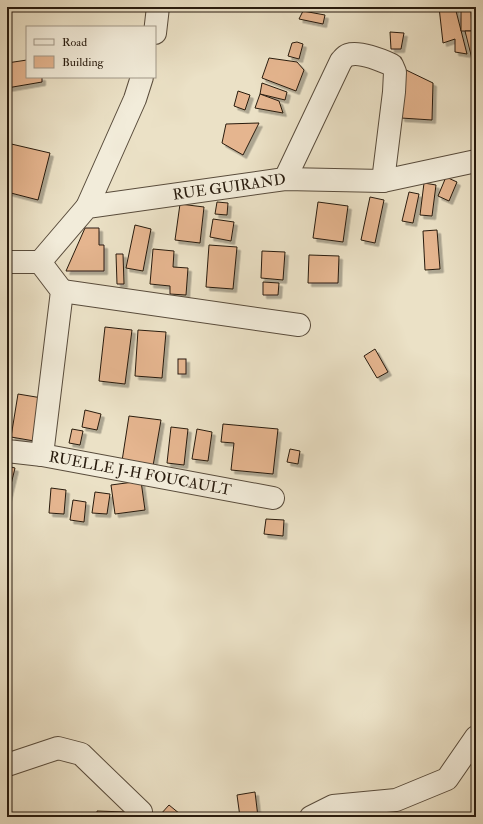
<svg xmlns="http://www.w3.org/2000/svg" width="483" height="824" font-family="'IM FELL Double Pica',serif">
<defs>
<filter id="shadow"><feDropShadow dx="3.5" dy="3.5" stdDeviation="0" flood-color="#0004"/></filter>
</defs>
<rect width="100%" height="100%" fill="#ebe1c6"/>
<filter id="stains"><feTurbulence type="fractalNoise" baseFrequency=".005" numOctaves="4"/><feColorMatrix values="0 0 0 0 .2 0 0 0 0 .09 0 0 0 0 .02 0 0 0 .5 -.17"/></filter>
<radialGradient id="worn" r=".72"><stop offset=".6" stop-color="#630" stop-opacity="0"/><stop offset="1" stop-color="#630" stop-opacity=".3"/></radialGradient>
<g fill="#e5b58f" stroke="#281b0e" filter="url(#shadow)">
<path d="M439,7h16l12,47 -12,-2v-13l-12,4z"/>
<path d="M461,9l10,1 1,21h-11z"/>
<path d="M303,11l22,4 -2,9 -24,-5z"/>
<path d="M465,31h7l4,9v17l-4,2z"/>
<path d="M390,32l14,1 -3,16h-10z"/>
<path d="M297,42l6,2 -4,15 -11,-3 4,-13z"/>
<path d="M269,58l28,4 7,8 -8,21 -34,-13z"/>
<path d="M27,60v17h15v5l-35,6v-25z"/>
<path d="M404,69l29,14 -1,37 -31,-2z"/>
<path d="M262,83l25,9 -2,8 -25,-6z"/>
<path d="M238,91l12,4 -5,15 -11,-4z"/>
<path d="M260,94l19,7 4,12 -28,-5z"/>
<path d="M259,123l-16,32 -21,-12 4,-19z"/>
<path d="M7,143l43,10 -12,47 -31,-8z"/>
<path d="M446,177l11,5 -8,19 -11,-5z"/>
<path d="M424,183l12,2 -4,31 -12,-1z"/>
<path d="M409,192l10,2 -6,29 -11,-2z"/>
<path d="M370,197l14,3 -9,43 -14,-3z"/>
<path d="M217,202l11,1 -1,12 -12,-1z"/>
<path d="M318,202l30,4 -5,36 -30,-4z"/>
<path d="M180,204l24,3 -4,36 -25,-3z"/>
<path d="M213,219l21,3 -3,19 -21,-4z"/>
<path d="M135,225l16,4 -8,42 -17,-3z"/>
<path d="M85,228h14v17h5v26h-38z"/>
<path d="M437,230l3,39 -15,1 -2,-39z"/>
<path d="M209,245l28,2 -4,42 -27,-2z"/>
<path d="M153,249l21,2 -1,16 15,1 -2,27 -16,-1v-8l-20,-2z"/>
<path d="M262,251l23,1 -2,28 -22,-2z"/>
<path d="M116,254h7l1,30h-7z"/>
<path d="M309,255l30,1 -1,27h-30z"/>
<path d="M263,282l16,1 -1,12h-15z"/>
<path d="M105,327l27,3 -7,54 -26,-3z"/>
<path d="M138,330l28,2 -4,46 -27,-2z"/>
<path d="M375,349l13,23 -11,6 -13,-22z"/>
<rect x="178" y="359" width="8" height="15"/>
<path d="M18,394l30,5 -8,43 -29,-5z"/>
<path d="M85,410l16,4 -4,16 -15,-3z"/>
<path d="M129,416l32,4 -8,46 -31,-5z"/>
<path d="M223,424l55,5 -5,45 -42,-4 3,-27 -13,-1z"/>
<path d="M171,427l17,2 -4,36 -17,-2z"/>
<path d="M72,429l11,2 -3,14 -11,-2z"/>
<path d="M197,429l15,3 -4,29 -16,-2z"/>
<path d="M290,449l10,2 -2,13 -11,-2z"/>
<path d="M7,466l8,2 -8,33z"/>
<path d="M141,481l4,29 -30,4 -4,-29z"/>
<path d="M51,488l15,2 -2,24 -15,-1z"/>
<path d="M95,492l15,2 -3,20 -15,-1z"/>
<path d="M73,500l13,2 -2,20 -14,-2z"/>
<path d="M266,519l18,1 -1,16 -19,-2z"/>
<path d="M255,792l3,25h-18l-3,-22z"/>
<path d="M169,805l11,9 -3,3h-15l-2,-2z"/>
<path d="M97,811l29,1v5h-29z"/>
</g>
<g fill="none" stroke-linecap="round" stroke-linejoin="round">
<g stroke="#594c3c" stroke-width="24">
<g id="minor">
<path d="M155,33l3,-26"/>
<path d="M285,179l56,-118c2,-2 4,-5 7,-6 12,-4 33,5 44,10l3,7 -1,20 -11,89"/>
<path d="M87,207l48,-108 7,-22"/>
<path id="s1" d="M7,262h33l47,-55 198,-28 98,2 93,-20"/>
<path d="M40,262l22,29 -20,164"/>
<path d="M62,291l237,34"/>
<path id="s2" d="M7,451l35,4 231,43"/>
<path d="M7,765l51,-17 23,6 60,58"/>
<path d="M311,817l22,-11 63,-6 51,-21 29,-42"/>
</g>
</g>
<use href="#minor" stroke="#f2ecda" stroke-width="22"/>
</g>
<g text-anchor="middle" dominant-baseline="central" stroke-width="3" stroke-linejoin="round" paint-order="stroke">
<g font-size="15" fill="#281b0e" stroke="#f2ecda">
<text stroke="none"><textPath href="#s1" startOffset="249">RUE GUIRAND</textPath></text>
<text stroke="none"><textPath href="#s2" startOffset="135">RUELLE J-H FOUCAULT</textPath></text>
</g>
</g>
<rect width="483" height="824" fill="none" stroke="#ebe1c6" stroke-width="24"/>
<rect x="8" y="8" width="467" height="808" fill="none" stroke="#281b0e" stroke-width="2"/>
<rect x="12" y="12" width="459" height="800" fill="none" stroke="#281b0e"/>
<rect x="26" y="26" width="130" height="52" fill="#f2ecda" stroke="#a19888"/>
<rect x="34" y="39" width="20" height="6" fill="#f2ecda" stroke="#a19888"/>
<text x="62" y="46" font-size="12" fill="#281b0e">Road</text>
<rect x="34" y="56" width="20" height="12" fill="#e5b58f" stroke="#a19888"/>
<text x="62" y="66" font-size="12" fill="#281b0e">Building</text>
<rect width="100%" height="100%" filter="url(#stains)"/>
<rect width="100%" height="100%" fill="url(#worn)"/>
</svg>
